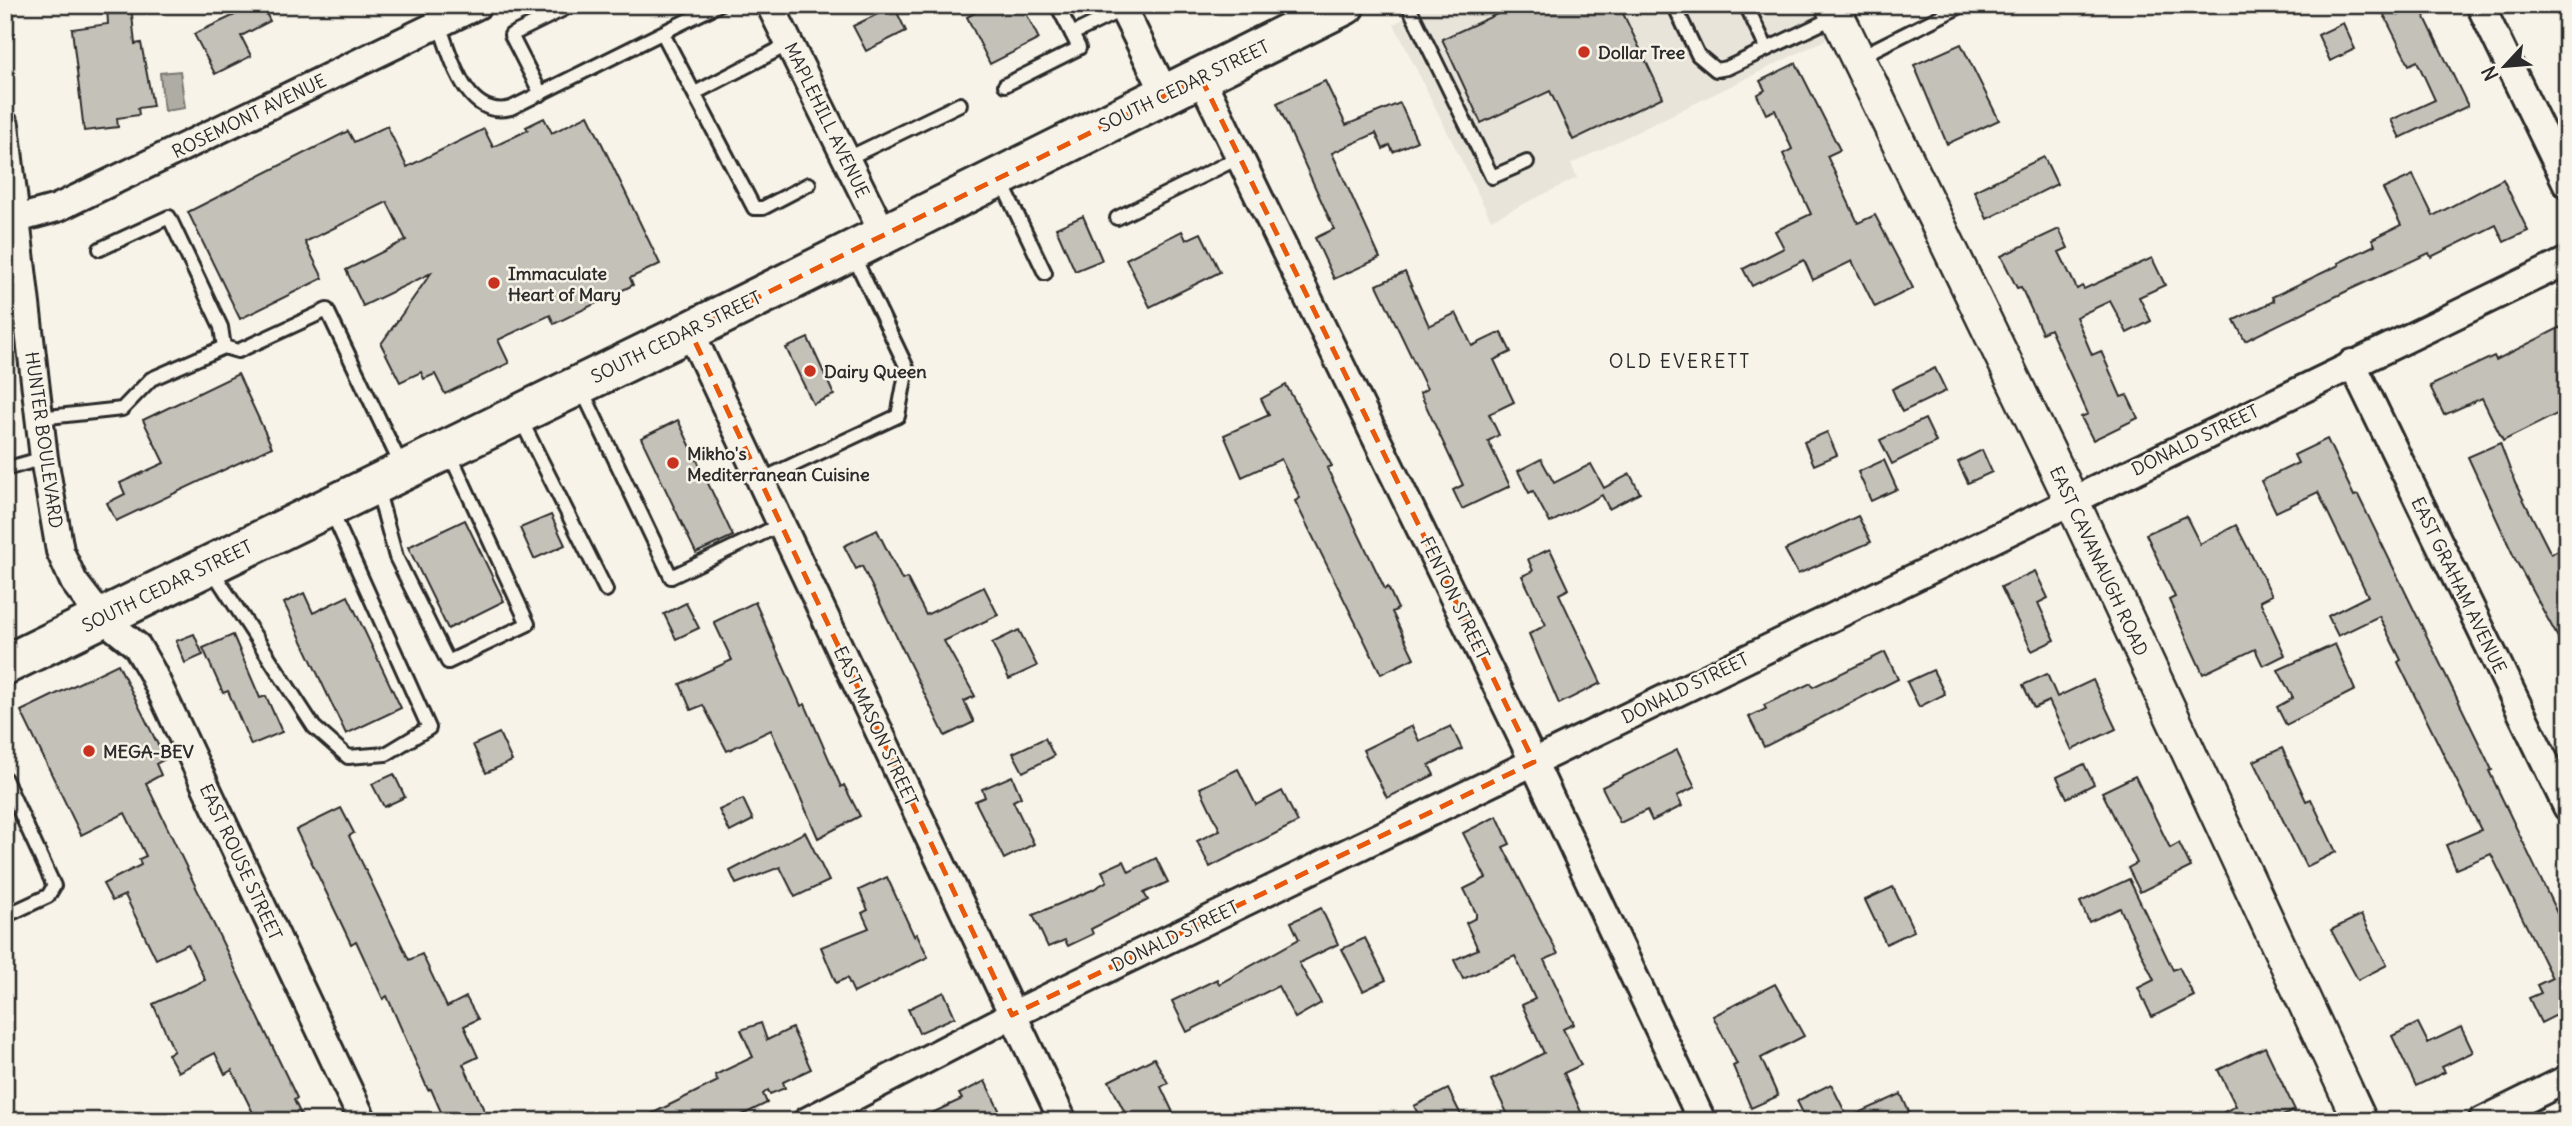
<svg xmlns="http://www.w3.org/2000/svg" width="2572" height="1126" font-family="Delius,sans-serif">
<rect width="100%" height="100%" fill="#f7f3e8"/>
<filter id="ink" filterUnits="userSpaceOnUse"><feTurbulence type="fractalNoise" baseFrequency=".0143" numOctaves="2"/><feDisplacementMap in="SourceGraphic" scale="14" xChannelSelector="R" yChannelSelector="G"/><feConvolveMatrix kernelMatrix="1 2 1 2 8 2 1 2 1" color-interpolation-filters="sRGB"/></filter>
<g filter="url(#ink)">
<path fill="#e8e4da" d="M1430,5h385l16,32 -260,127 6,14 -86,42 -97,-196z"/>
<path fill="#afaca4" stroke="#7a7874" stroke-width="2" d="M180,71l5,37 -21,3 -4,-38z"/>
<g fill="#c4c1b9" stroke="#2b2b2b" stroke-width="2">
<path d="M107,5h24l4,39 6,-1 12,63 -15,2 1,7 -22,3 1,9 -34,4 -12,-102 36,-5z"/>
<path d="M256,5h6l8,16 -29,15 10,20 -36,18 -21,-40z"/>
<path d="M989,5h33l17,34 -49,25 -23,-47z"/>
<path d="M1517,5h102l44,92 -90,43 -23,-49 -69,32 -39,-84z"/>
<path d="M2394,5h25l49,101 -68,32 -9,-18 44,-20 -18,-39 -8,4 -27,-54z"/>
<path d="M894,6l12,25 -40,20 -13,-25z"/>
<path d="M2343,23l12,26 -25,12 -12,-26z"/>
<path d="M1961,44l38,76 -52,24 -33,-79z"/>
<path d="M1796,63l44,87 -13,6 31,67 17,-8 38,73 -38,19 -23,-46 -39,19 -9,-20 -52,26 -9,-17 41,-21 -9,-17 36,-17 -28,-60 9,-5 -17,-39 -9,4 -9,-19 8,-5 -5,-9z"/>
<path d="M1325,81l21,44 54,-22 17,38 -24,11 -3,-7 -7,4 -7,-16 -44,20 48,105 -46,21 -19,-41 19,-9 -57,-126z"/>
<path d="M588,115l72,149 -30,14 3,7 -79,39 -4,-9 -52,25 11,23 -64,31 -10,-20 -11,5 -3,-7 -21,10 -19,-38 50,-71 -68,33 -17,-36 60,-30 -19,-38 -82,40 18,36 -83,41 -52,-107 160,-81 6,11 33,-16 20,41 77,-38 9,18 35,-17 -2,-3 18,-9 8,15z"/>
<path d="M2044,157l13,27 -70,35 -13,-28z"/>
<path d="M2413,175l20,41 70,-37 25,52 -24,11 -8,-17 -65,32 -2,-4 -78,36 -106,52 -11,-21 40,-19 -2,-4 67,-32 -1,-2 37,-18 -3,-6 29,-14 -18,-36z"/>
<path d="M1083,216l19,44 -27,11 -19,-43z"/>
<path d="M2059,229l9,19 -9,4 18,37 5,-3 2,3 68,-31 13,27 -26,12 12,24 -24,12 -17,-32 -34,16 16,38 9,-4 20,46 6,-2 11,23 -45,22 -12,-23 7,-3 -38,-85 -8,4 -21,-46 -4,1 -16,-32z"/>
<path d="M1182,231l4,9 15,-7 19,39 -70,35 -24,-48z"/>
<path d="M1405,272l24,54 27,-13 16,33 29,-14 10,20 -17,8 20,42 -25,12 10,21 -11,6 22,45 -48,23 -9,-19 10,-5 -43,-92 7,-4 -50,-104z"/>
<path d="M2567,324v85l-64,32 -21,-43 -38,17 -14,-29 64,-30 2,4z"/>
<path d="M808,338l26,57 -21,9 -27,-56z"/>
<path d="M1935,368l11,23 -44,21 -10,-23z"/>
<path d="M238,374l34,73 -156,74 -9,-18 18,-9 -5,-11 44,-20 -21,-43z"/>
<path d="M1286,385l46,81 -5,2 58,121 3,-2 10,22 -6,3 22,46 -33,16 -86,-173 5,-3 -19,-39 -39,18 -18,-42 45,-20 -8,-16z"/>
<path d="M1925,419l11,23 -44,22 -12,-24z"/>
<path d="M678,420l55,116 -37,17 -55,-115z"/>
<path d="M1827,432l10,23 -23,10 -10,-23z"/>
<path d="M2327,439l27,57 4,-1 134,275 -3,1 78,163v76l-26,13 -12,-25 12,-5 -4,-8 15,-7 -61,-124 -35,15 -10,-24 35,-15 -83,-168 3,-2 -22,-44 -41,20 -10,-20 40,-20 -50,-104 -42,20 -15,-31 37,-18 -4,-8z"/>
<path d="M2500,443l15,40 36,71 9,-5 7,13v92l-52,-95 -47,-102z"/>
<path d="M1982,450l10,22 -24,11 -10,-21z"/>
<path d="M1541,459l13,24 37,-19 13,24 26,-14 10,19 -31,16 -7,-14 -52,28 -17,-32 -4,2 -11,-22z"/>
<path d="M1884,460l13,29 -26,12 -13,-29z"/>
<path d="M551,515l14,30 -31,14 -14,-31z"/>
<path d="M1858,516l13,26 -73,32 -13,-24z"/>
<path d="M2186,516l14,28 36,-19 36,70 -12,6 25,54 -22,11 -8,-17 -52,25 -34,-74 6,-3 -29,-63z"/>
<path d="M465,520l39,81 -56,28 -40,-82z"/>
<path d="M877,530l25,50 5,-2 19,37 58,-28 14,28 -54,26 31,55 -11,5 10,21 -29,14 -83,-170 -6,3 -12,-23z"/>
<path d="M1550,549l19,40 -10,5 42,89 -42,21 -30,-70 17,-9 -24,-49 11,-5 -5,-12z"/>
<path d="M2035,571l13,27 -10,5 17,37 -23,11 -31,-64z"/>
<path d="M304,593l9,20 35,-17 53,112 -55,26 -62,-131z"/>
<path d="M755,602l46,104 4,-2 36,83 3,-2 16,31 -42,22 -47,-108 -44,21 -24,-46 -12,5 -11,-26 52,-24 -18,-38z"/>
<path d="M686,603l13,25 -23,11 -12,-25z"/>
<path d="M1019,630l18,36 -28,13 -17,-36z"/>
<path d="M194,634l9,21 -18,8 -9,-22z"/>
<path d="M233,635l27,63 6,-2 16,36 -31,13 -23,-54 -5,2 -20,-45z"/>
<path d="M2335,644l20,46 -69,35 -9,-18 16,-9 -15,-28z"/>
<path d="M1885,652l13,27 -134,68 -15,-30 17,-8 -2,-4 47,-22 2,4z"/>
<path d="M118,664l47,95 -9,5 5,11 -15,8 151,315 -3,2 10,21h-47l-25,-51 -7,4 -10,-21 -37,19 -10,-18 6,-3 -21,-47 52,-24 -17,-36 -32,15 -31,-64 -13,6 -9,-17 38,-19 -2,-6 7,-3 -21,-43 -44,22 -60,-124z"/>
<path d="M1933,670l12,24 -26,13 -12,-25z"/>
<path d="M2047,674l10,23 36,-17 23,49 -44,21 -23,-49 -15,7 -11,-23z"/>
<path d="M1412,726l7,15 32,-15 11,23 -33,16 5,10 -47,23 -24,-48z"/>
<path d="M499,733l13,28 -26,12 -13,-28z"/>
<path d="M1045,738l9,18 -31,16 -10,-19z"/>
<path d="M2282,748l24,53 5,-2 25,53 -30,15 -52,-106z"/>
<path d="M1677,750l18,37 -18,9 5,10 -30,15 -5,-11 -27,13 -18,-36z"/>
<path d="M2084,764l10,20 -27,14 -10,-21z"/>
<path d="M1238,769l18,36 26,-14 16,31 -88,45 -13,-26 23,-11 -20,-42z"/>
<path d="M394,774l11,23 -21,10 -12,-23z"/>
<path d="M1012,776l9,21 -8,4 21,43 -30,15 -29,-58 10,-4 -3,-8z"/>
<path d="M2135,776l35,72 9,-5 12,24 -51,25 -12,-24 9,-5 -35,-71z"/>
<path d="M743,799l10,21 -23,12 -11,-22z"/>
<path d="M341,808l13,25 -5,3 60,124 13,-6 25,53 19,-10 12,22 -14,7 14,31 -15,7 26,57h-44l-14,-32 -3,1 -41,-94 -4,3 -27,-58 -5,3 -9,-19 -46,-95z"/>
<path d="M1497,816l13,28 -7,3 55,107 -14,6 30,64 -11,5 18,36 -17,8 21,48h-74l-20,-41 53,-27 -22,-48 13,-6 -20,-43 -52,23 -9,-19 24,-11 -12,-26 10,-5v-5l-12,-24 22,-11 -23,-45z"/>
<path d="M805,832l24,49 -34,16 -15,-30 -44,17 -6,-13z"/>
<path d="M1156,858l12,24 -24,11 4,7 -57,29 2,5 -25,12 -3,-6 -17,7 -15,-32 59,-25 15,-9 -5,-10 22,-10 5,11z"/>
<path d="M887,877l27,59 3,-2 11,23 -74,36 -7,-15 -11,5 -15,-36 48,-19 -7,-15 6,-3 -9,-20z"/>
<path d="M2129,879l44,91 6,-3 15,29 -42,21 -14,-29 16,-8 -34,-72 -31,14 -9,-20z"/>
<path d="M1893,887l21,44 -28,13 -21,-44z"/>
<path d="M1321,908l17,36 -39,19 22,40 -26,15 -17,-32 -91,46 -15,-31 45,-22 2,5 80,-45 -8,-17z"/>
<path d="M2361,915l26,50 -29,15 -27,-50z"/>
<path d="M1365,938l21,42 -23,11 -21,-42z"/>
<path d="M1775,984l29,52 -43,22 17,38 -27,12 -18,-42 4,-2 -24,-48z"/>
<path d="M944,992l11,25 -36,16 -11,-24z"/>
<path d="M761,1023l6,17 25,-12 19,41 -28,13 2,6 -15,6 -2,-4 -5,4 4,9 -37,18h-93l81,-40 -3,-6 38,-18 -12,-27z"/>
<path d="M2418,1023l10,20 33,-16 12,25 -31,15 3,5 -29,14 -24,-50z"/>
<path d="M2265,1047l30,63 -22,11h-66l29,-15 -18,-36z"/>
<path d="M1154,1058l14,25 -7,4 16,34h-48l-20,-40z"/>
<path d="M985,1081l15,31 -19,9h-66l47,-22 -3,-5z"/>
<path d="M1831,1084l17,34 53,-24 12,27h-106l-10,-20z"/>
<path d="M1448,1089l16,32h-42l-8,-15z"/>
</g>
<g fill="none" stroke-linecap="round" stroke-linejoin="round">
<g stroke="#2b2b2b" stroke-width="18">
<g id="service">
<path d="M1057,5l15,29"/>
<path d="M1408,5l84,172 35,-15"/>
<path d="M1674,5l24,50 18,15 11,-2 110,-52"/>
<path d="M1746,5l21,44"/>
<path d="M439,24c12,33 27,96 72,84l207,-103"/>
<path d="M663,34l91,174h9l46,-24"/>
<path d="M1857,58l106,-53"/>
<path d="M1005,85l74,-37 -7,-14 51,-25"/>
<path d="M695,93l94,-49"/>
<path d="M541,94l-30,-59 61,-30"/>
<path d="M846,159l114,-55"/>
<path d="M1001,181l44,92"/>
<path d="M1117,218l123,-61"/>
<path d="M100,249l69,-32 52,110 3,20"/>
<path d="M581,388l90,189 111,-53"/>
<path d="M39,418l83,-9 29,-30 73,-32 14,4 89,-41 75,157"/>
<path d="M520,418l86,172"/>
<path d="M5,469l39,-11"/>
<path d="M761,480l137,-64 9,-48 -54,-113"/>
<path d="M377,488l19,69 52,105 80,-38 -78,-170"/>
<path d="M212,570l102,157 34,30 38,-3 43,-26 -98,-218"/>
<path d="M5,779l49,107 -6,10 -43,20"/>
</g>
</g>
<g stroke="#2b2b2b" stroke-width="32">
<g id="minor">
<path d="M770,5l114,230"/>
<path d="M1121,5l45,90"/>
<path d="M2480,5l87,179"/>
<path d="M1201,78l323,664 178,379"/>
<path d="M5,125l39,333 16,93 14,31 27,35 36,29 15,26 211,449"/>
<path d="M17,219l40,-11 421,-203"/>
<path d="M690,331l373,790"/>
<path d="M2352,363l215,444"/>
<path d="M807,1121l205,-106 1555,-754"/>
<path d="M2482,1121l85,-42"/>
</g>
</g>
<g stroke="#2b2b2b" stroke-width="38">
<path id="tertiary" d="M1832,5l240,496 288,620"/>
</g>
<g stroke="#2b2b2b" stroke-width="44">
<path id="primary" d="M5,665l685,-334 655,-326"/>
</g>
<use href="#service" stroke="#f7f3e8" stroke-width="12"/>
<use href="#minor" stroke="#f7f3e8" stroke-width="26"/>
<use href="#tertiary" stroke="#f7f3e8" stroke-width="33"/>
<use href="#primary" stroke="#f7f3e8" stroke-width="38"/>
</g>
</g>
<path fill="none" stroke="#e8590c" stroke-width="5" stroke-dasharray="14 9" stroke-linejoin="round" d="M1201,78l333,684 -522,253 -322,-684z"/>
<g fill="#c8321e" stroke="#f7f3e8" stroke-width="2.5">
<circle cx="1584" cy="52" r="7"/>
<circle cx="494" cy="283" r="7"/>
<circle cx="810" cy="371" r="7"/>
<circle cx="673" cy="463" r="7"/>
<circle cx="89" cy="751" r="7"/>
</g>
<g text-anchor="middle" dominant-baseline="central" stroke-width="5" stroke-linejoin="round" paint-order="stroke">
<g font-size="18" font-weight="bold" fill="#2b2b2b" stroke="#f7f3e8" text-anchor="start">
<text x="1598" y="52">Dollar Tree</text>
<text x="508" y="273">Immaculate<tspan x="508" dy="21">Heart of Mary</tspan></text>
<text x="824" y="371">Dairy Queen</text>
<text x="687" y="453">Mikho's<tspan x="687" dy="21">Mediterranean Cuisine</tspan></text>
<text x="103" y="751">MEGA-BEV</text>
</g>
<g font-size="18" fill="#2b2b2b" stroke="#f7f3e8">
<text transform="translate(1184 86) rotate(-26)">SOUTH CEDAR STREET</text>
<text transform="translate(249 116) rotate(-26)">ROSEMONT AVENUE</text>
<text transform="translate(827 120) rotate(64)">MAPLEHILL AVENUE</text>
<text transform="translate(676 337) rotate(-26)">SOUTH CEDAR STREET</text>
<text transform="translate(44 440) rotate(82)">HUNTER BOULEVARD</text>
<text transform="translate(2195 440) rotate(-26)">DONALD STREET</text>
<text transform="translate(2099 561) rotate(65)">EAST CAVANAUGH ROAD</text>
<text transform="translate(2459 585) rotate(64)">EAST GRAHAM AVENUE</text>
<text transform="translate(167 586) rotate(-26)">SOUTH CEDAR STREET</text>
<text transform="translate(1455 598) rotate(64)">FENTON STREET</text>
<text transform="translate(1685 688) rotate(-26)">DONALD STREET</text>
<text transform="translate(876 726) rotate(65)">EAST MASON STREET</text>
<text transform="translate(241 862) rotate(65)">EAST ROUSE STREET</text>
<text transform="translate(1175 936) rotate(-26)">DONALD STREET</text>
</g>
<g font-size="19" letter-spacing="2" fill="#2b2b2b" stroke="#f7f3e8">
<text x="1680" y="361">OLD EVERETT</text>
</g>
</g>
<rect width="2572" height="1126" fill="none" stroke="#f7f3e8" stroke-width="28"/>
<rect x="14" y="14" width="2544" height="1098" fill="none" stroke="#2b2b2b" stroke-width="2.5" filter="url(#ink)"/>
<g transform="translate(2505 66) rotate(244)" stroke="#f7f3e8" stroke-width="5" paint-order="stroke">
<path d="M0-5L12 26L0 18L-12 26Z" fill="#2b2b2b"/>
<text y="-10" font-size="19" font-weight="bold" text-anchor="middle" fill="#2b2b2b">N</text>
</g>
</svg>
